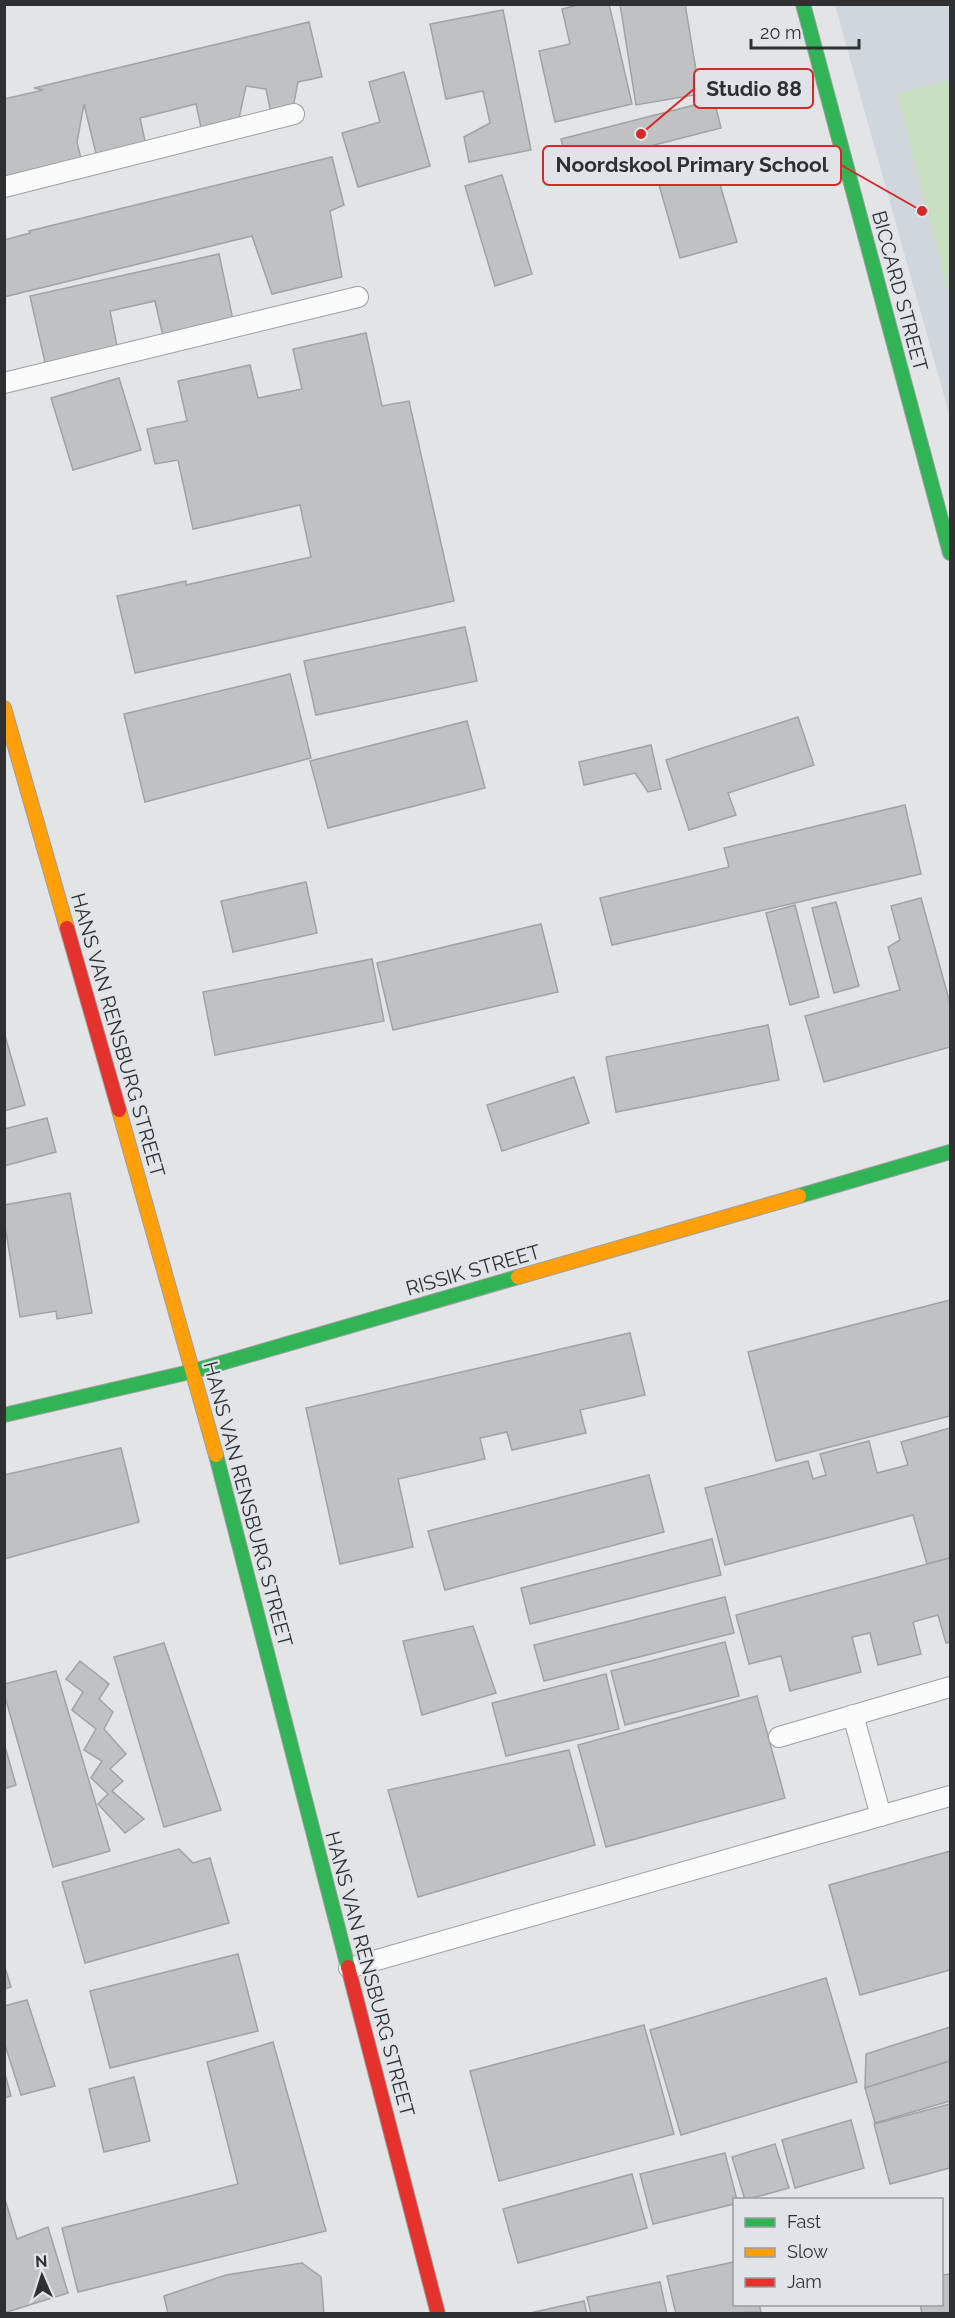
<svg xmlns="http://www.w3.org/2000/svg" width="955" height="2318" font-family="Raleway,sans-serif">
<rect width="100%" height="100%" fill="#e2e4e6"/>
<path fill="#cfd6dc" d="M835,5h115v412z"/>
<path fill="#c8dfc1" d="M950,80v219l-53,-205z"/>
<g fill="#c0c1c3" stroke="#a0a2a3" stroke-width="1.5">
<path d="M582,4h27l23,100 -77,18 -16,-71 31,-7 -8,-35z"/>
<path d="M620,4h65l15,90 -64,11z"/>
<path d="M503,10l28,140 -62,12 -5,-25 26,-14 -7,-32 -37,8 -16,-75z"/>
<path d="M309,22l13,55 -24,5 -5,26 -22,5 -5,-24 -20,-3 -8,37 -36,9 -6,-28 -56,14 7,32 -49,12 -14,-58 -7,38 5,21 -78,19v-83l39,-9 -9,-2z"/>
<path d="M404,72l26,94 -72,21 -16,-54 38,-11 -11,-40z"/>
<path d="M714,100l7,28 -153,39 -7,-28z"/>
<path d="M332,157l12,48 -14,6 12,66 -70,17 -20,-58 -248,61v-57l26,-7 -1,-2z"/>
<path d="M713,161l24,81 -57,16 -23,-80z"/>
<path d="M502,175l30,99 -37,12 -30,-100z"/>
<path d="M219,254l14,66 -70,16 -8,-35 -45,10 8,40 -72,16 -16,-71z"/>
<path d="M366,333l16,73 27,-5 45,200 -319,72 -18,-77 69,-15v4l125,-28 -11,-52 -107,24 -15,-69 -23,4 -8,-35 40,-8 -9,-40 72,-16 8,33 44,-9 -9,-40z"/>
<path d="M119,378l22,72 -68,20 -22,-72z"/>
<path d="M465,627l12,54 -161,34 -12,-54z"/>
<path d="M290,674l21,84 -166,44 -21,-88z"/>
<path d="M798,717l16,48 -86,28 8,22 -47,15 -23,-70z"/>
<path d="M467,721l18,67 -157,40 -18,-67z"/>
<path d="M651,745l10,44 -13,3 -13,-19 -51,12 -5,-23z"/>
<path d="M905,805l16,69 -309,71 -12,-47 129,-31 -5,-19z"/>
<path d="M306,882l11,51 -84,19 -12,-51z"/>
<path d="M921,898l29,105v44l-126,35 -19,-66 95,-26 -12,-43 12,-7 -9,-34z"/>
<path d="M836,902l23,84 -25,7 -22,-85z"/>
<path d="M795,905l24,92 -29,8 -24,-92z"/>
<path d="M541,924l17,68 -165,38 -16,-67z"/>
<path d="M372,959l12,62 -169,34 -12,-63z"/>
<path d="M768,1025l11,55 -163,32 -10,-55z"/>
<path d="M4,1032l21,73 -21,6z"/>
<path d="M574,1077l15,46 -87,28 -15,-46z"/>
<path d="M47,1118l9,34 -52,14v-37z"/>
<path d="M70,1193l22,120 -35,6 -1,-8 -36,6 -16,-97v-15z"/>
<path d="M950,1300v116l-174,45 -28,-109z"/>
<path d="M630,1333l15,62 -65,15 6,23 -74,17 -5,-18 -27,6 5,21 -87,20 15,68 -73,17 -34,-156z"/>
<path d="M950,1428v130l-23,6 -14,-49 -188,50 -20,-77 103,-27 5,18 13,-4 -6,-21 49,-13 8,32 31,-8 -7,-23z"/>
<path d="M121,1448l18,74 -135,37v-84z"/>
<path d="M649,1475l15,57 -219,58 -17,-59z"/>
<path d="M712,1539l9,36 -191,49 -9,-36z"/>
<path d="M950,1558v84l-4,1 -8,-28 -25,7 8,32 -43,11 -8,-32 -18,4 9,35 -71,19 -9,-35 -32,8 -13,-49z"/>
<path d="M725,1597l9,36 -190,48 -10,-36z"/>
<path d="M473,1626l23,67 -74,22 -19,-74z"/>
<path d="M725,1642l14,54 -114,29 -14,-54z"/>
<path d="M164,1643l57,167 -57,17 -50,-170z"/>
<path d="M80,1661l29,23 -10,15 14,13 -9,17 22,25 -16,15 13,12 -11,10 32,28 -19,14 -27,-29 10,-10 -17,-16 11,-17 -18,-11 12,-21 -24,-19 11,-18 -17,-13z"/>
<path d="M56,1671l54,180 -57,16 -49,-174v-9z"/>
<path d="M606,1674l13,55 -113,27 -14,-53z"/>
<path d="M757,1696l28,102 -179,49 -28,-102z"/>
<path d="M4,1743l12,42 -12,4z"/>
<path d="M569,1750l26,95 -177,52 -30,-107z"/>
<path d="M179,1849l14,14 17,-5 19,65 -144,40 -23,-81z"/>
<path d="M950,1851v119l-90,25 -31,-110z"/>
<path d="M238,1954l20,77 -148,37 -20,-77z"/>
<path d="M4,1964l7,23 -7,2z"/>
<path d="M826,1978l31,104 -176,53 -31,-105z"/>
<path d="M27,2000l28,86 -34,9 -17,-53v-36z"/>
<path d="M644,2025l30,109 -175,47 -29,-110z"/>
<path d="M950,2027v34l-85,27 1,-34z"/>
<path d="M273,2042l53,189 -248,61 -16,-64 176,-44 -31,-122z"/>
<path d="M950,2061v40l-75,22 -10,-35z"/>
<path d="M4,2070l7,26 -7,2z"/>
<path d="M134,2077l16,64 -46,11 -15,-63z"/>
<path d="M950,2104v64l-60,16 -16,-60z"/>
<path d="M851,2120l13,48 -69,20 -13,-48z"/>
<path d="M775,2144l14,44 -44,12 -13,-43z"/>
<path d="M725,2153l12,47 -3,4 -81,20 -13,-50z"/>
<path d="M632,2174l15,54 -129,35 -15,-54z"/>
<path d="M4,2196l13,43 31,-12 20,66 -64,20z"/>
<path d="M734,2262v42h25l2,8 -85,2 -9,-38z"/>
<path d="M302,2263l19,14 3,37h-156l-4,-18 62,-21z"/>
<path d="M950,2274v40h-28l-2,-10h22v-29z"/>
<path d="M660,2282l7,32h-76l-4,-17z"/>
<path d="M584,2301l3,13 -57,-1z"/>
</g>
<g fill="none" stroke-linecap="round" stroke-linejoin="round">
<g stroke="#9d9fa1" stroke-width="22">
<g id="lane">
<path d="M4,187l290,-73"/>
<path d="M4,383l354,-86"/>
<path d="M853,1715l28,101"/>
<path d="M779,1737l171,-50"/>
<path d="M349,1968l601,-172"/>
</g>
</g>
<g stroke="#9d9fa1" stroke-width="16">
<g id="fast">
<path d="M803,4l147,549"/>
<path d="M799,1196l151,-44"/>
<path d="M4,1415l190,-44 324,-94"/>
<path d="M216,1455l132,512"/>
</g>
</g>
<g stroke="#9d9fa1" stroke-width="16">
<g id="slow">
<path d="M4,708l63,220"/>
<path d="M119,1110l97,345"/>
<path d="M518,1277l281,-81"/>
</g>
</g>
<g stroke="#9d9fa1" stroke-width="16">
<g id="jam">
<path d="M67,928l52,182"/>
<path d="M348,1967l90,347"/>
</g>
</g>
<use href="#lane" stroke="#fbfbfb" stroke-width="20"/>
<use href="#fast" stroke="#30b455" stroke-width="14"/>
<use href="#slow" stroke="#ff9f0a" stroke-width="14"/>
<use href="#jam" stroke="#e5322d" stroke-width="14"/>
</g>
<g text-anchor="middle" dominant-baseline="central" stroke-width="4.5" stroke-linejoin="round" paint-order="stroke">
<g font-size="20" fill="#2e3031" stroke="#e0e4e8">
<text transform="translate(900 291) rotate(75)">BICCARD STREET</text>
<text transform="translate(118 1035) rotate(74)">HANS VAN RENSBURG STREET</text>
<text transform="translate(473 1270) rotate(-16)">RISSIK STREET</text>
<text transform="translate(248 1504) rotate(75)">HANS VAN RENSBURG STREET</text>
<text transform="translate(370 1974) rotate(75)">HANS VAN RENSBURG STREET</text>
</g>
</g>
<path fill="none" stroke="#d62828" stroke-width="2" d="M641 134L694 89M922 211L841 165"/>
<g fill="#d62828" stroke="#e0e4e8" stroke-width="2">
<circle cx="641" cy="134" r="6"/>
<circle cx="922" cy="211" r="6"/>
</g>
<g fill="#e0e4e8" stroke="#d62828" stroke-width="2">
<rect x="694" y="69" width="119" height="39" rx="6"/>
<rect x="543" y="146" width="298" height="39" rx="6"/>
</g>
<g font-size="21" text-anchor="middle" font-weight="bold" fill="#2e3031">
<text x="754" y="96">Studio 88</text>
<text x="692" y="172">Noordskool Primary School</text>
</g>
<rect width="955" height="2318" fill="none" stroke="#2e3031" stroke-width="12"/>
<rect x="733" y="2198" width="210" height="108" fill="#e0e4e8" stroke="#999c9f" stroke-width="1.5"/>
<rect x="745" y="2218" width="30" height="9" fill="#30b455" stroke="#999c9f" stroke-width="1.5"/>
<text x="787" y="2228" font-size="18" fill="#2e3031">Fast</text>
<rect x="745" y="2248" width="30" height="9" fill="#ff9f0a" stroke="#999c9f" stroke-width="1.5"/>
<text x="787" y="2258" font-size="18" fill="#2e3031">Slow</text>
<rect x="745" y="2278" width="30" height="9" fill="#e5322d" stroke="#999c9f" stroke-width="1.5"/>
<text x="787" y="2288" font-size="18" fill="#2e3031">Jam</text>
<g transform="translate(42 2276) rotate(357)" stroke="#e0e4e8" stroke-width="4.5" paint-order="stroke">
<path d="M0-4.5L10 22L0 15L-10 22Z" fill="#2e3031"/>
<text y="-9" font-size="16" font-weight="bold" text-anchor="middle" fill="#2e3031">N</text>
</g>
<path d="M751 39v9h108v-9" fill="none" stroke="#2e3031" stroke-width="3"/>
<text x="760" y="39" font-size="18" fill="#2e3031" stroke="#e0e4e8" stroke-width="4.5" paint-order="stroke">20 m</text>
</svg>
